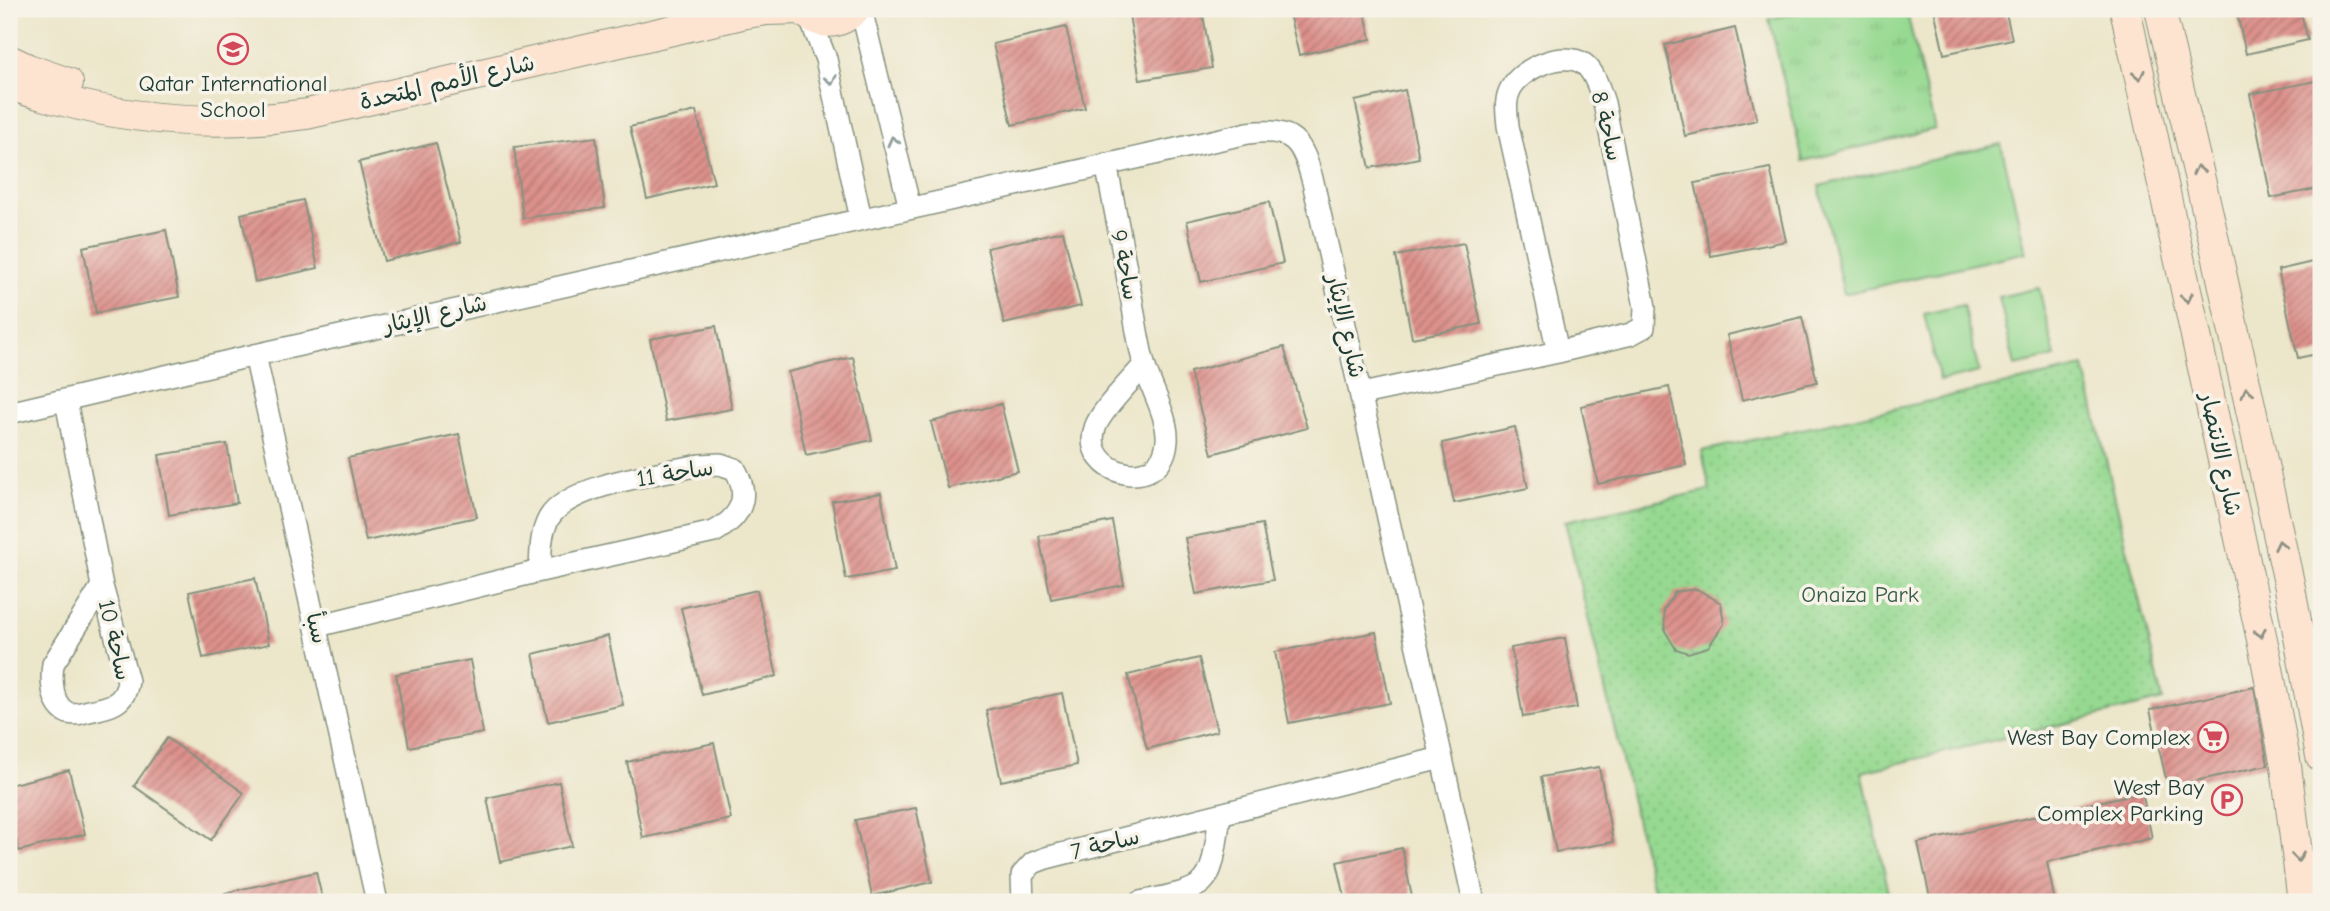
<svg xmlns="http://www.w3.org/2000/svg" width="2330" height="911" font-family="'Comic Neue','Playpen Sans Arabic',sans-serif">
<defs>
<pattern id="grass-tufts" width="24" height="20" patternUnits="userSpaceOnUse" patternTransform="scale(1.75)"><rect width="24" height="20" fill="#96d991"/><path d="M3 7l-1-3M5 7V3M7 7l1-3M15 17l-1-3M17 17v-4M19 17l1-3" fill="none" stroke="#81bb7e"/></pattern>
<pattern id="park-dots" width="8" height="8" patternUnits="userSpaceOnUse" patternTransform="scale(1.75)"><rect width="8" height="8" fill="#96d991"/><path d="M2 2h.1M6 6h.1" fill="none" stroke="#81bb7e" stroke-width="1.8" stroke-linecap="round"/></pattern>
<pattern id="building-hatch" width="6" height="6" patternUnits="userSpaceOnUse" patternTransform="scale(1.75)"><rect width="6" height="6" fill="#dd918c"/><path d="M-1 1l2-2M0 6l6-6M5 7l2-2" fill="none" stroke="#b37873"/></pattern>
</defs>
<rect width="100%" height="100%" fill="#f7f3e8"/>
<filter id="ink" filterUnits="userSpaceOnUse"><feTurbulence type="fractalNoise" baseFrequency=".0143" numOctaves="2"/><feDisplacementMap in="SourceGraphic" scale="14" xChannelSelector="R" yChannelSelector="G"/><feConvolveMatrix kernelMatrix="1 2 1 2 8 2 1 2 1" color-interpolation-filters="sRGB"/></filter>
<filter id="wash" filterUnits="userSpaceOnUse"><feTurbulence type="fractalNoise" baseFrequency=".00686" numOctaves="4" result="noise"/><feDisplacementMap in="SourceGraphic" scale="28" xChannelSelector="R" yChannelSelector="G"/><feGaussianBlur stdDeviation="1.57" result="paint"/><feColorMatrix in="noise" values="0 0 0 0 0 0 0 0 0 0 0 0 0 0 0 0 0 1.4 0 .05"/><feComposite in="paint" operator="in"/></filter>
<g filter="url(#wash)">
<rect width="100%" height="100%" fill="#ece6ca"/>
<path fill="url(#grass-tufts)" stroke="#5a8b62" stroke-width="2" d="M1812,9h94l29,120 -132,32 -34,-142z"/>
<path fill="url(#park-dots)" stroke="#5a8b62" stroke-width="2" d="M2084,367l79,333 -301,72 29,130h-235l-91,-381 145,-31 -8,-39z"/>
<g fill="#96d991" stroke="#5a8b62" stroke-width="2">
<path d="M2001,144l25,108 -182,42 -25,-108z"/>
<path d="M2039,288l16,69 -40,9 -16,-69z"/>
<path d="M1963,305l16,67 -39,9 -16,-67z"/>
</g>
<g id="blocks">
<g fill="url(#building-hatch)">
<path d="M1128,9h74l10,59 -72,12z"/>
<path d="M1288,9h76l7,30 -72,16z"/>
<path d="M1934,9h71l7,30 -68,15z"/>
<path d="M2236,9h64l8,31 -62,14z"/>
<path d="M1066,27l19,81 -73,17 -19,-81z"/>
<path d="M1735,28l22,92 -72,16 -20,-91z"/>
<path d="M2321,80v108l-50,10 -21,-104z"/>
<path d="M1405,90l14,68 -49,10 -15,-67z"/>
<path d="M696,111l18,72 -67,16 -17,-72z"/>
<path d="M596,137l9,71 -82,10 -9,-71z"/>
<path d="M436,143l25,99 -77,19 -25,-99z"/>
<path d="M1770,168l16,73 -75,15 -16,-73z"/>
<path d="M303,200l15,68 -63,14 -14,-68z"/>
<path d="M1269,202l14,61 -82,19 -14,-61z"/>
<path d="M166,230l13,67 -83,16 -13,-66z"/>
<path d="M1063,231l18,75 -77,18 -17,-76z"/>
<path d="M1464,243l17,81 -69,14 -16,-82z"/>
<path d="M2321,260v93l-23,5 -20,-88z"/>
<path d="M1802,317l15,65 -75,18 -15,-65z"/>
<path d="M716,326l16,83 -66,12 -16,-82z"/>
<path d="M1284,347l23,81 -95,26 -22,-82z"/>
<path d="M853,357l19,83 -66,15 -18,-83z"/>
<path d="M1669,387l17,78 -88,19 -17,-78z"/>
<path d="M1001,404l17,67 -70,17 -17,-66z"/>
<path d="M1515,427l13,61 -74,15 -12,-60z"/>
<path d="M459,434l18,83 -111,24 -18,-83z"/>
<path d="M227,444l10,59 -68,12 -10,-60z"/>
<path d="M881,493l14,78 -49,8 -14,-78z"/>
<path d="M1112,521l12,64 -73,14 -12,-63z"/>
<path d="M1262,524l11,56 -77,14 -11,-56z"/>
<path d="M255,578l14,66 -66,14 -14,-66z"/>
<path d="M1697,589l24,14 3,21 -16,23 -20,6 -12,-4 -11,-18 -1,-21 11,-18z"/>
<path d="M757,590l20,86 -75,19 -21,-87z"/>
<path d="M1376,632l14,71 -101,20 -14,-71z"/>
<path d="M608,636l15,69 -75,17 -15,-68z"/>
<path d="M1565,638l12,70 -54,9 -12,-69z"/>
<path d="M1199,658l18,73 -70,18 -19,-74z"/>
<path d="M470,660l13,73 -74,14 -13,-73z"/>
<path d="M2254,687l14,78 -100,22 -18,-77z"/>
<path d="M1062,693l15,72 -76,16 -15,-71z"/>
<path d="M167,738l77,55 -33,47 -77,-54z"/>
<path d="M714,743l17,76 -88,19 -16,-76z"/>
<path d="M1599,767l14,75 -57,10 -15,-75z"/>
<path d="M69,770l16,64 -66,17 -10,-41v-25z"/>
<path d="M559,782l13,64 -72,16 -13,-64z"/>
<path d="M2142,792l10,46 -105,24 8,40h-124l-13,-59z"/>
<path d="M916,808l16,74 -60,14 -17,-76z"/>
<path d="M1402,848l11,54h-67l-9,-40z"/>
<path d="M316,872l7,30h-97l-1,-9z"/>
</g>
</g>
</g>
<g filter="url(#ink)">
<use href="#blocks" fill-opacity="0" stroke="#86927f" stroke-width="2"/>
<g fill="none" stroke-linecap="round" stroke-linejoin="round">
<g stroke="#86927f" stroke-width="24">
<g id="street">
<path d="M861,9l49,199"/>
<path d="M809,16l17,43 35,160"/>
<path d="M1106,164c9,44 17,88 25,132 4,22 7,46 13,68 6,23 25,54 23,77 -5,56 -87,33 -72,-13 5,-17 37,-48 49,-63"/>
<path d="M255,355l122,547"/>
<path d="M1362,394l196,-42 73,-18 13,-7 1,-20 -41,-204c-4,-12 -9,-31 -20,-39 -21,-14 -62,4 -73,24 -7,12 -4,25 -3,38l50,226"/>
<path d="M66,401l36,185 26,95c-3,23 -18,26 -39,30 -7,2 -14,4 -21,2 -17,-7 -17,-35 -15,-49l49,-78"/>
<path d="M9,413l246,-58 993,-222c46,-6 54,8 65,49l161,720"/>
<path d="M317,626l223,-55 174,-39c27,-15 37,-35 21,-63l-15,-5 -20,1c-37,8 -131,19 -151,53 -9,16 -8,34 -9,53"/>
<path d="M1023,902l-1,-27 11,-12 13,-5 395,-100"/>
<path d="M1140,902c74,-15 70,-14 80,-87"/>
</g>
</g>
<g stroke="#86927f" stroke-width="32">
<g id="secondary">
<path d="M802,9c16,17 37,17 53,0"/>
<path d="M2125,9l141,649 20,108 17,136"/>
<path d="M2160,9l49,209 80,365 32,173"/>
<path d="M9,60l19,9 40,14"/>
<path d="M9,84c16,7 34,11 51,16 81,22 164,26 247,14l440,-101 20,-3 35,-1"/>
</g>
</g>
<use href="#street" stroke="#fff" stroke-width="21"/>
<use href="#secondary" stroke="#fde4d1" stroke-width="30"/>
</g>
<defs><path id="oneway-chevron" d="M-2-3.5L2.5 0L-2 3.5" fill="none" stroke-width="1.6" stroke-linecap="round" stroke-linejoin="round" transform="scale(1.75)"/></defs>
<g stroke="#8e9082">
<use href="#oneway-chevron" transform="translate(2139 75) rotate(78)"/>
<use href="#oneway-chevron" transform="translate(2198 170) rotate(-103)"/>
<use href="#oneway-chevron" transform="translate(2187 298) rotate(78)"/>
<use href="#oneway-chevron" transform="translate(2247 392) rotate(-102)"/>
<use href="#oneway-chevron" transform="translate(2280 545) rotate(-102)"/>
<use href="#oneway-chevron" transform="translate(2260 633) rotate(78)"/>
<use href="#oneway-chevron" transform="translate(2298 857) rotate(83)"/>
</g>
<g stroke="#8f9e9a">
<use href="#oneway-chevron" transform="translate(831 80) rotate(78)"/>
<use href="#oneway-chevron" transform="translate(893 141) rotate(-104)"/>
</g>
</g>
<defs>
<g id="school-ring" transform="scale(1.575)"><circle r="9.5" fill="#f7f3e8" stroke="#d1495b" stroke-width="1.5"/><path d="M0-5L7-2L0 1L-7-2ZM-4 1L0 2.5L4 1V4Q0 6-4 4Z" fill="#d1495b"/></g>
<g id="supermarket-ring" transform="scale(1.575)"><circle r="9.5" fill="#f7f3e8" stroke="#d1495b" stroke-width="1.5"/><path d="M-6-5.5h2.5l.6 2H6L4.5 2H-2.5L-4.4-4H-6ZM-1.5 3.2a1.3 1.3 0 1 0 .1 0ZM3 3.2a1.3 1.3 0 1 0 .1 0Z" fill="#d1495b"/></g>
<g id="parking-ring" transform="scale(1.575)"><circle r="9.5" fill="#f7f3e8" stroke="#d1495b" stroke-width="1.5"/><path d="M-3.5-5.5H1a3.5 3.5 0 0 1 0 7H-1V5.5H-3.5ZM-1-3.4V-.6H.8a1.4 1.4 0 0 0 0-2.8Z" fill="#d1495b"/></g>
</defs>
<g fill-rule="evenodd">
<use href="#school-ring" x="233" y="49"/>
<use href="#supermarket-ring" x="2213" y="737"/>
<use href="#parking-ring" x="2227" y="800"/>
</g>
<g text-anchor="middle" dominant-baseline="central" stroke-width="7" stroke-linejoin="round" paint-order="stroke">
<g font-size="23" fill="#1f3d34" stroke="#f7f3e8">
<text transform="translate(447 82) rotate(-13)">شارع الأمم المتحدة</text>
<text transform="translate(1607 126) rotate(76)">ساحة 8</text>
<text transform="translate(1125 265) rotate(79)">ساحة 9</text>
<text transform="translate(435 314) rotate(-13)">شارع الإيثار</text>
<text transform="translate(1346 326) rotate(77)">شارع الإيثار</text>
<text transform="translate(2221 454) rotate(78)">شارع الانتصار</text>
<text transform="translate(675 473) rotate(-9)">ساحة 11</text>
<text transform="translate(317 628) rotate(77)">سبأ</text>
<text transform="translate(115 640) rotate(77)">ساحة 10</text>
<text transform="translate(1105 844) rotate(-14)">ساحة 7</text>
</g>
<g font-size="23" fill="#1f3d34" stroke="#f7f3e8" text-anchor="end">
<text x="233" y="83" text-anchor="middle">Qatar International<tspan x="233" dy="26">School</tspan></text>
<text x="2190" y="737">West Bay Complex</text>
<text x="2204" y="787">West Bay<tspan x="2204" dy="26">Complex Parking</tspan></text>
</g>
<g font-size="23" fill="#375c47" stroke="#f7f3e8">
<text x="1860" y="594">Onaiza Park</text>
</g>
</g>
<rect width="2330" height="911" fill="none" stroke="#f7f3e8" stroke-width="35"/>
</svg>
